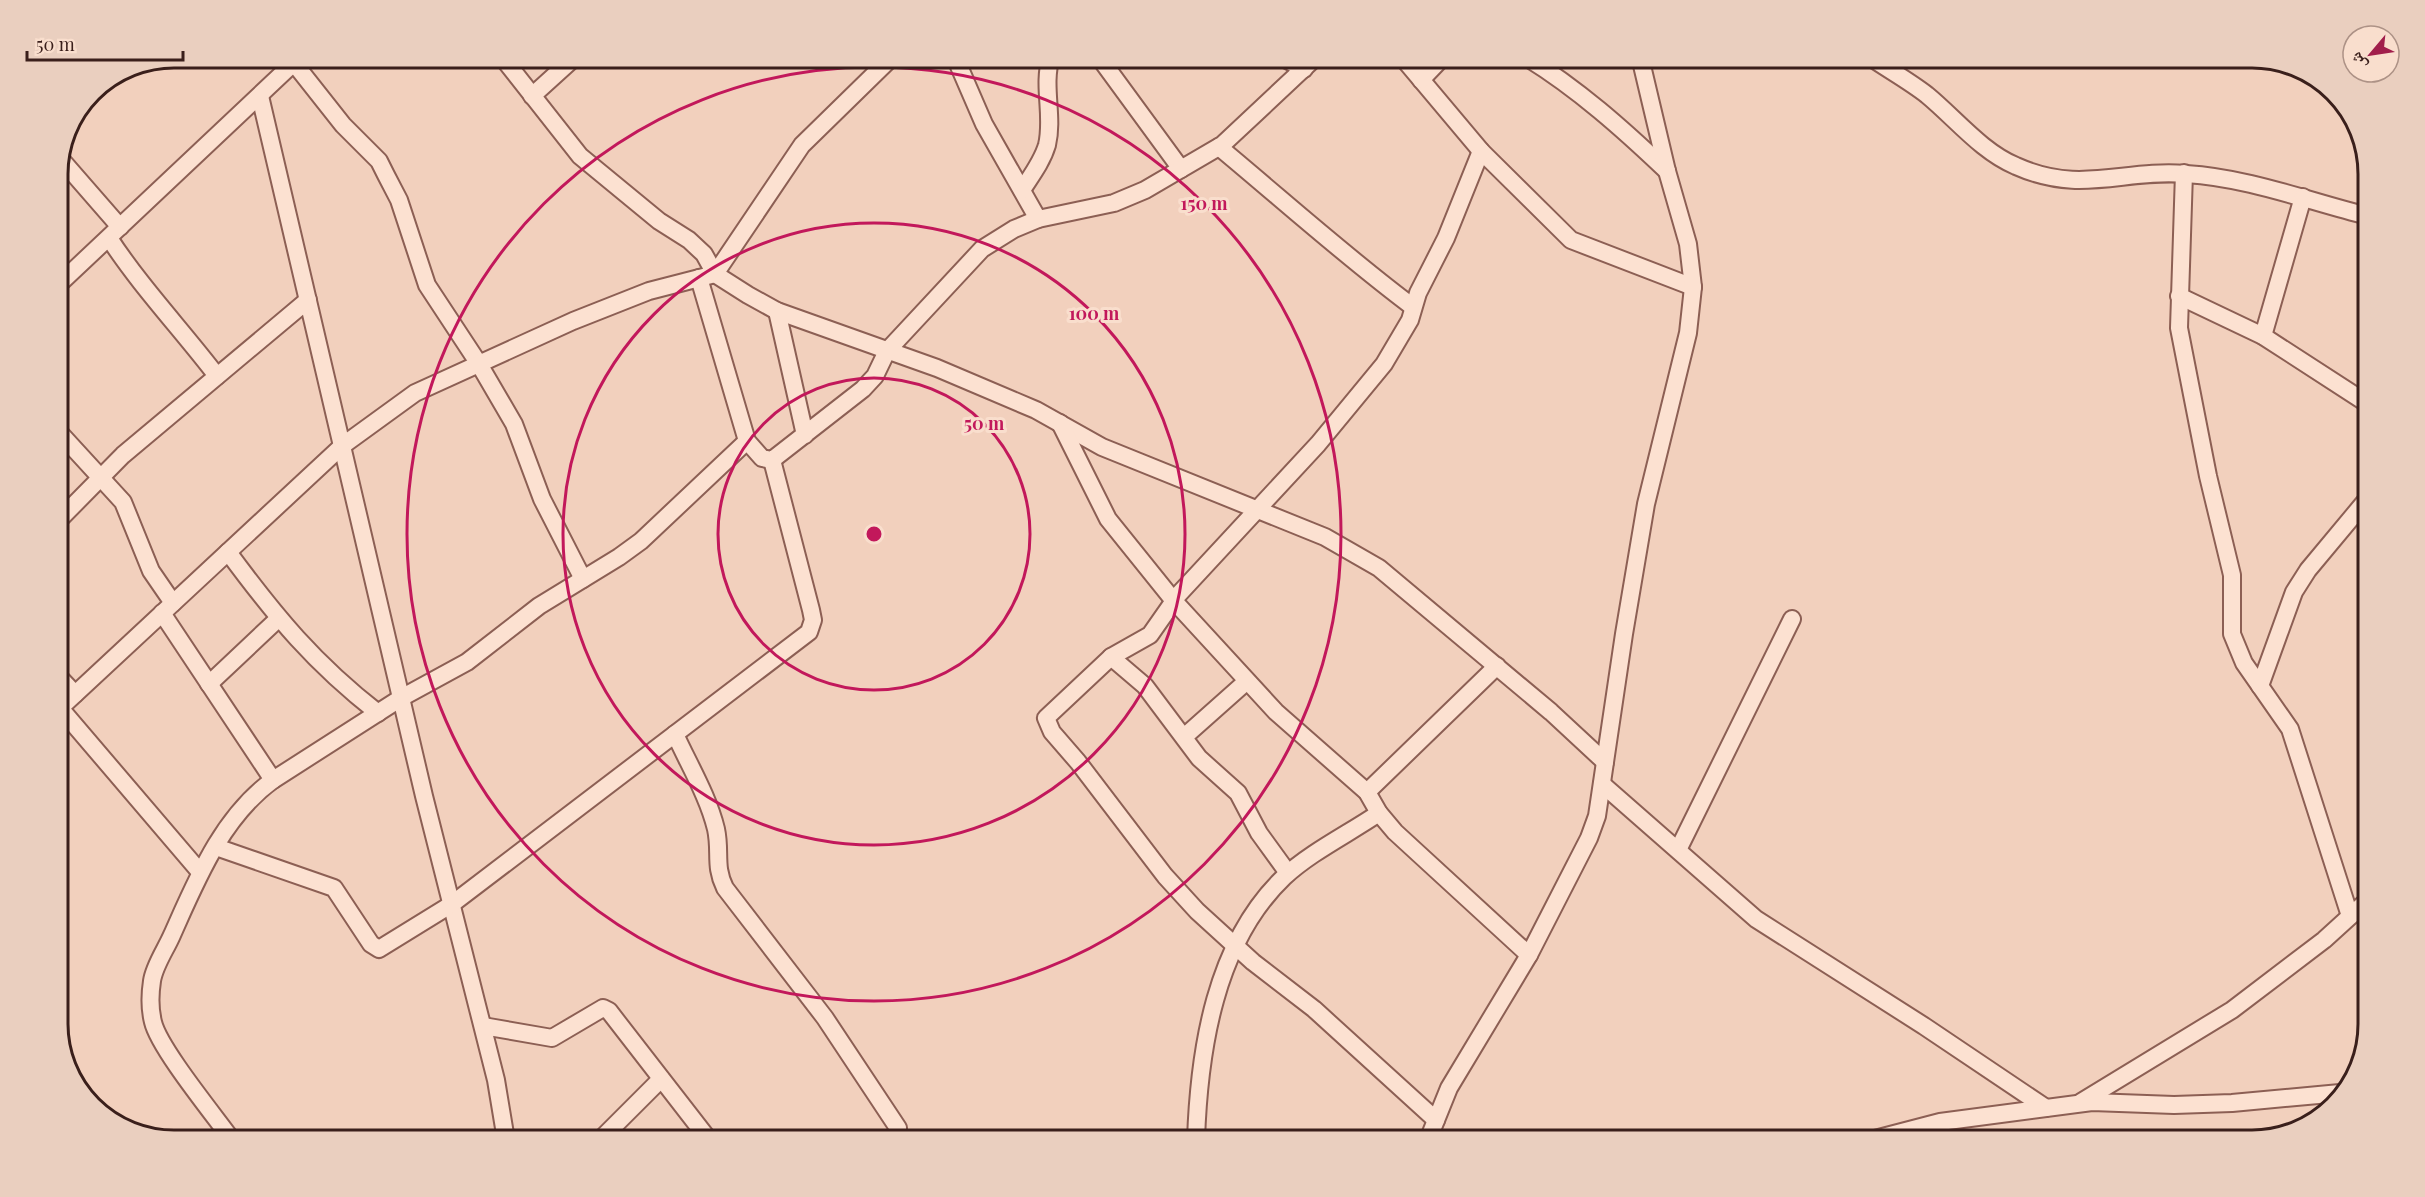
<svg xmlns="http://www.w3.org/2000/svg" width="2425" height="1197" font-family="'Playfair Display','Noto Naskh Arabic',serif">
<rect width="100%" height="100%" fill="#f2d0bd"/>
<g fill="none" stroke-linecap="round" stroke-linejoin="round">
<g stroke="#8c5f54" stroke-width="20">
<g id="street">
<path d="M502,57l78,99 79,65 30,19 15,14 11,20 33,21 29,16 160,57 99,42 66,37 223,90 54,31 172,144 54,50"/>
<path d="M955,57l29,67 54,95"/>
<path d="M1099,57l82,112"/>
<path d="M1281,57l23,12"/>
<path d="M1402,57l79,94 90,89 122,47"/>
<path d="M1526,57c51,31 98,73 141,114"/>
<path d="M1870,57c19,13 39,24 57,38 28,23 55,57 89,71 65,29 106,3 170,8 64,4 121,27 182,42"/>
<path d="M294,63l49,62 36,36 7,14 13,25 28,85 52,79 35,60 28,75 41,80"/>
<path d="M1421,80l22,-23"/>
<path d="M260,96l164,700 72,284 10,60"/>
<path d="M532,96l43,-39"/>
<path d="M1219,147c65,54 127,110 194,160"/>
<path d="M59,157l61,70"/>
<path d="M2184,173l-5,155 29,148 24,99v59l12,29 46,66 60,187"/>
<path d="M1022,190c9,-14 20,-28 25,-45 7,-29 -5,-59 4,-88"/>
<path d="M109,238c32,49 72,91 108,138"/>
<path d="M699,278l48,163 15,17 10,2 91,-71 12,-13 12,-25 95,-102 32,-20 24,-10 76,-16 31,-13 77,-45 94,-88"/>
<path d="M57,286l243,-229"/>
<path d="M2179,296l84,40 105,68"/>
<path d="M777,311l28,124"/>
<path d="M2263,336l40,-139"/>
<path d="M1060,423l48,96 66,82 102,111 91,80 12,21 16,19 134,123"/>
<path d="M57,430l66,72 28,69 22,32"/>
<path d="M57,522l66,-67 185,-155"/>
<path d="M228,552c48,65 86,111 150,161"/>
<path d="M162,613l111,167"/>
<path d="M1111,657l34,29 54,72 39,35 21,40 29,40"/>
<path d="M57,675l18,19"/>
<path d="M209,684l69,-65"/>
<path d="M2260,686l34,-94 14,-22 60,-72"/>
<path d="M60,708l140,164"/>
<path d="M57,711l285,-265 73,-53 158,-72 76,-30 66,-17 87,-129 90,-88"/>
<path d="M675,734c14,31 33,62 41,95 5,23 -2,37 9,59l100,130 73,110"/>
<path d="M1184,737l63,-56"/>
<path d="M1602,784l154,135 168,107 122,82"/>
<path d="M1367,792l130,-126"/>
<path d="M216,847l118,41 37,56 8,5 73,-45 357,-272 4,-12 -2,-10 -39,-150"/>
<path d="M1678,850l114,-231"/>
<path d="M483,1026l69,12 51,-30 6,3 100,129"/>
<path d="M2081,1102l151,-92 92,-70 44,-40"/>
<path d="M1436,1120l-122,-111 -61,-47 -56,-51 -32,-35 -87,-114 -26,-30 -6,-14 65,-61 39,-22 28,-40 140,-151 66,-80 26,-44 8,-27 28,-55 35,-87"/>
<path d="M232,1140c-18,-25 -73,-92 -79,-118 -3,-12 -3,-28 -1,-41 2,-15 14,-32 20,-46 25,-56 50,-118 101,-155l128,-82 66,-36 72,-56 80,-49 22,-16 106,-100"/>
<path d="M600,1140l61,-61"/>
<path d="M1196,1140c3,-90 19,-197 88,-263 27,-25 64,-43 95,-64"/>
<path d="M1428,1140l21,-52 80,-133 60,-117 8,-22 27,-182 22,-130 42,-171 5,-46 -5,-43 -21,-73 -27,-114"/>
<path d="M1871,1140l69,-18 152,-20 82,3 58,-2 108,-10"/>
</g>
</g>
<use href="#street" stroke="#fce1d1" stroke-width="16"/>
</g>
<g fill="none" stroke="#c2185b" stroke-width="3">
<circle cx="874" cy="534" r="156"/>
<circle cx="874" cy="534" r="311"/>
<circle cx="874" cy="534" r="467"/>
</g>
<path d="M0 0H2425V1197H0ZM174 68H2252A106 106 0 0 1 2358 174V1024A106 106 0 0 1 2252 1130H174A106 106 0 0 1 68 1024V174A106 106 0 0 1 174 68Z" fill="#eacfbf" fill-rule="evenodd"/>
<path fill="none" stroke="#3a1f1b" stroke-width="3" d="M174 68H2252A106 106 0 0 1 2358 174V1024A106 106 0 0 1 2252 1130H174A106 106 0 0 1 68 1024V174A106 106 0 0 1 174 68Z"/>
<circle cx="874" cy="534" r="9" fill="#c2185b" stroke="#f9decd" stroke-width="3"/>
<g font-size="18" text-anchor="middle" font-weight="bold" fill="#c2185b" stroke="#f9decd" stroke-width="6" stroke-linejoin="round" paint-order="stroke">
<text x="1204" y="210">150 m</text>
<text x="1094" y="320">100 m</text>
<text x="984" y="430">50 m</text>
</g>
<g transform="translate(2371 54) rotate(241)"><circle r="28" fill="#f9decd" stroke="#ad9286" stroke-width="1.5"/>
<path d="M0-4.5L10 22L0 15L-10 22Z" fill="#a11e4b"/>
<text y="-9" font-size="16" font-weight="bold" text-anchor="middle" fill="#3a1f1b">ش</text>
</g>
<path d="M27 51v9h156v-9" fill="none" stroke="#3a1f1b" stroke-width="3"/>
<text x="36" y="51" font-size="18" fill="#3a1f1b" stroke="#f9decd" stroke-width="4.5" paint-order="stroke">50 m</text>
</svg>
